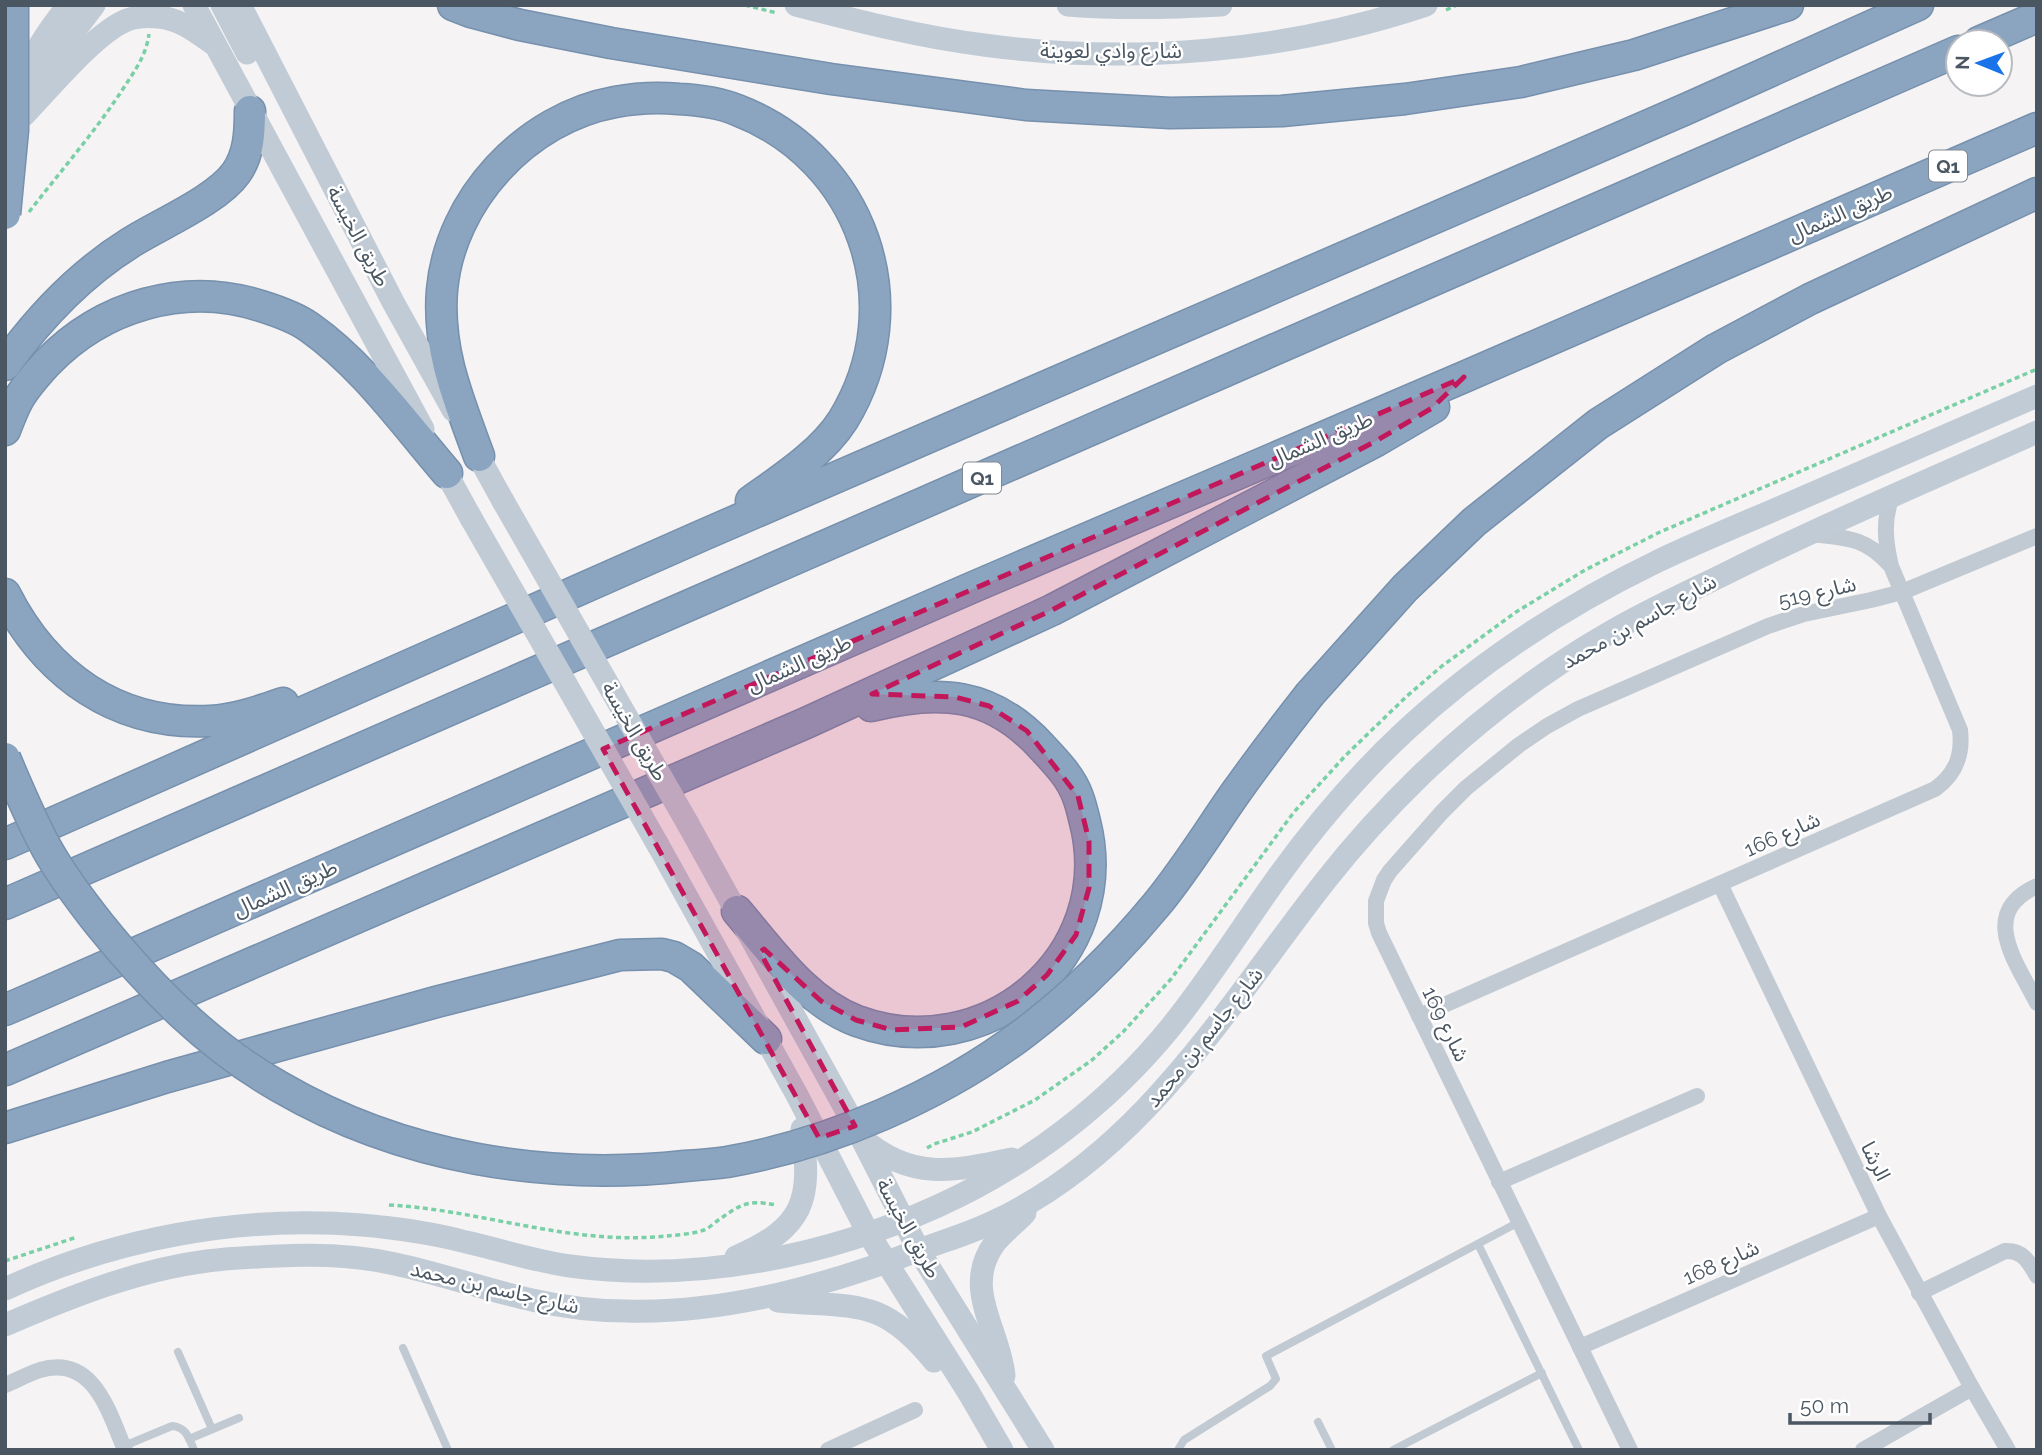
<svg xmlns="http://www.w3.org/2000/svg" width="2042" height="1455" font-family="Raleway,'Noto Sans Arabic',sans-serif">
<rect width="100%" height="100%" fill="#f5f3f3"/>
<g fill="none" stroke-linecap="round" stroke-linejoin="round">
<g stroke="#7690ad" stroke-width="33">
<g id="highway">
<path d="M453,5l18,7 49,13 91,18 220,36 195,26 144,8 112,-2 123,-12 116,-17 113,-27 154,-50"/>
<path d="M1979,42l58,-25"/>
<path d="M5,365c35,-49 74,-90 125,-122 30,-19 87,-43 106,-70 13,-18 14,-40 14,-62"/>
<path d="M5,430c4,-10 8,-21 13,-30 7,-13 19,-26 29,-37 55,-57 137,-82 214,-57 16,5 34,11 48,21 54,38 95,96 138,146"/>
<path d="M479,456c-20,-55 -42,-105 -37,-166 8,-90 84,-172 173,-188 21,-4 43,-5 64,-3 20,1 39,3 58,11 125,48 177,194 106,310 -21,33 -61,59 -92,81"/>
<path d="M5,594c41,81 112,132 205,127 25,-1 50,-10 73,-18"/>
<path d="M1310,694l95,-106 69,-66 124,-98 118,-75 94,-50 227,-106"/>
<path d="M5,844l698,-309 983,-426 232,-104"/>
<path d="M5,904l1953,-853"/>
<path d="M737,911c34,40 69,91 120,110 128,47 262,-64 228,-199 -2,-8 -4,-17 -7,-25 -7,-20 -23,-36 -37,-51 -50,-54 -102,-57 -170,-40"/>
<path d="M5,1010l966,-422 493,-211 573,-249"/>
<path d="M5,1070l801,-347 246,-113 324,-169 58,-34"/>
<path d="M5,1128l162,-51 269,-75 184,-47 42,-1 12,3 17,10 75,72"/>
</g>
</g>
<g stroke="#7ad0a6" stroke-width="3.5" stroke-dasharray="5 3.5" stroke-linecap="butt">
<path d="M745,5l32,8"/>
<path d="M1446,10l11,-5"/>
<path d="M29,212c31,-40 64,-78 92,-120 12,-19 25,-35 28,-58"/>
<path d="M927,1148l7,-4 38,-12 63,-32 57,-40 31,-28 48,-53 123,-167 52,-57 61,-59 35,-30 74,-54 69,-42 75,-38 377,-163"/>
<path d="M389,1205c93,5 183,41 277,31 12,-1 27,-2 38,-6 4,-1 9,-6 13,-9 23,-16 30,-22 59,-16"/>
<path d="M5,1261l72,-24"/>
</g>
<g stroke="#c1cad2" stroke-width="8">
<path d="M1478,1244l101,206"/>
<path d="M403,1348l45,102"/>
<path d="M178,1352l34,77"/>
<path d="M1318,1422l14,28"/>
<path d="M189,1439l50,-21"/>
<path d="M124,1446l48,-20c14,1 17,12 22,24"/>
<path d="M1178,1450l6,-10 86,-54 6,-7 -10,-23 253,-134"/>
<path d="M1393,1450l149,-77"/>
</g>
<g stroke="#c1cad2" stroke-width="16">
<path d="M1812,534c34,4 53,3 77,30"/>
<path d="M1720,884l159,332 93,172 36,62"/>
<path d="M2037,886c-60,27 -20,77 0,117"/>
<path d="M1419,1016l516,-227c21,-15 28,-34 25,-59l-69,-164c-6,-25 -8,-46 1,-70"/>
<path d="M1499,1182l198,-86"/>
<path d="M1919,1293l86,-42c18,-1 24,11 32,25"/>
<path d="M1580,1347l299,-131"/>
<path d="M5,1385c12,-5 23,-11 35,-15 54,-16 69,43 85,80"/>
<path d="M828,1450l87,-40"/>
<path d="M1630,1450l-251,-517 -3,-10v-22l8,-21 6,-9 52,-59 24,-24 53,-43 28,-19 31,-17 190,-83 36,-12 67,-14 31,-8 135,-56"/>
<path d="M1863,1450l109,-62"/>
</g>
<g stroke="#c1cbd6" stroke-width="23">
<path d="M194,5l229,424"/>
<path d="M222,5l25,48"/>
<path d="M240,5l153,297 60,108"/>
<path d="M796,5c62,16 124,32 188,40 146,20 302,7 442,-40"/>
<path d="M1068,5c51,4 101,3 153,0"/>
<path d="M37,89l26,-43 31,-41"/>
<path d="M13,93c16,-30 33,-62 56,-88"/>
<path d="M24,115c25,-26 72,-83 103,-95 10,-4 22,-4 32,-3 21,2 37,15 53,26"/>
<path d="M471,443l32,58"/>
<path d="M439,460l32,58"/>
<path d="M688,824l173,313 58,114 124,199"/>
<path d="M658,845l139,250 71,138 101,160 33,57"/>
<path d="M863,1139c48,42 92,32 149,20"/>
<path d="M736,1257c69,-30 76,-57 66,-128"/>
<path d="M5,1289c111,-51 235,-74 357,-64 35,3 70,8 104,17 35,8 69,19 104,24 124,17 255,-9 368,-60 89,-40 171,-103 232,-178 40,-49 73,-103 110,-154 37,-51 78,-99 124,-142 75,-70 161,-126 254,-171 42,-20 86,-38 130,-57 82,-36 165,-72 249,-108"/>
<path d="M778,1301c76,7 103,-5 156,60"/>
<path d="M5,1325c65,-28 132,-55 202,-64 24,-3 47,-4 71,-5 40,-2 78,-1 117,8 47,10 91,26 137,36 31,7 63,11 94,11 103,3 204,-27 299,-63 22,-8 45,-15 66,-25 152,-70 236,-217 335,-343 29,-37 61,-72 95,-105 57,-54 120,-103 188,-142 41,-24 84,-43 126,-64 99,-49 201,-92 302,-137"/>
<path d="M1004,1376c-4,-46 -42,-87 -10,-132 8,-11 21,-20 31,-31"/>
</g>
<use href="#highway" stroke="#8ba5c1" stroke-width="30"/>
<g stroke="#7690ad" stroke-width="33" stroke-linecap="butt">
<g id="highway-bridge">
<path d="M5,214l8,-84v-125"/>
<path d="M5,758c13,31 26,62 42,91 15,27 34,52 53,76 51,63 109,122 180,162 122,71 266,94 405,79 14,-1 28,-2 42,-4 103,-18 214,-66 297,-129 49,-37 94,-82 133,-129 28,-34 52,-73 77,-109 25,-35 50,-68 76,-101"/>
</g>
</g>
<g stroke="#c1cbd6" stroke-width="23">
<path d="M503,501l185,323"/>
<path d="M471,518l187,327"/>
</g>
<use href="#highway-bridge" stroke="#8ba5c1" stroke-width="30"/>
</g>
<path fill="#c2185b" fill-opacity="0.2" stroke="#c2185b" stroke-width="5" stroke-dasharray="14 9" stroke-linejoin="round" d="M1464,377l-32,31 -56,33 -324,169 -180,84 83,3 34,9 38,25 51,65 11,45v47l-13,47 -29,40 -29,26 -57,26 -69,3 -36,-10 -35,-19 -57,-52 -4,3 95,174 -36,12 -216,-389z"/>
<g text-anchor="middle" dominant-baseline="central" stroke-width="5" stroke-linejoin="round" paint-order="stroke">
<g fill="#fff" stroke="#808990" stroke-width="2">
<rect x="1929" y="150.5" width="38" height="31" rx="5"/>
<rect x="963" y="462.5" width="38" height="31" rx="5"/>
</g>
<g font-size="19" font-weight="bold" fill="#4a5661">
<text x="1948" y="166">Q1</text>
<text x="982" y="478">Q1</text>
</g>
<g font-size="21" fill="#4a5661" stroke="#fff">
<text x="1111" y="50">شارع وادي لعوينة</text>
<text transform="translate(1840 213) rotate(-24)">طريق الشمال</text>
<text transform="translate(359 236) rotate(62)">طريق الخيسة</text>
<text transform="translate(1320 439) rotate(-23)">طريق الشمال</text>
<text transform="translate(1817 592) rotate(-13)">شارع 519</text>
<text transform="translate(1639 621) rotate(-29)">شارع جاسم بن محمد</text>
<text transform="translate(799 663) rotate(-24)">طريق الشمال</text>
<text transform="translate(635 731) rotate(60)">طريق الخيسة</text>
<text transform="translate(1782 834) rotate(-24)">شارع 166</text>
<text transform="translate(285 888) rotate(-24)">طريق الشمال</text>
<text transform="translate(1446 1024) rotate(64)">شارع 169</text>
<text transform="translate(1204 1037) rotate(-51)">شارع جاسم بن محمد</text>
<text transform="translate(1876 1161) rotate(64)">الرشا</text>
<text transform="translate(909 1228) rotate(61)">طريق الخيسة</text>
<text transform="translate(1721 1262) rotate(-24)">شارع 168</text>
<text transform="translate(495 1287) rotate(13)">شارع جاسم بن محمد</text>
</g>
</g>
<rect width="2042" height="1455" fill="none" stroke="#4a5661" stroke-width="14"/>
<g transform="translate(1979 63) rotate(271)"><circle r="33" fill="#ffffff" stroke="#b7bbc0" stroke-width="2"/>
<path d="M0-5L12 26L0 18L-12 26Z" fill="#1a73e8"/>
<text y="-10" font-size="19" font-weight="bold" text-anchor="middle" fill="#4a5661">N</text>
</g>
<path d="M1790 1413v10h140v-10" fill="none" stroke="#4a5661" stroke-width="3.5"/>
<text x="1800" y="1413" font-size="21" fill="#4a5661" stroke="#ffffff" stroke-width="5" paint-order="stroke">50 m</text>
</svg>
